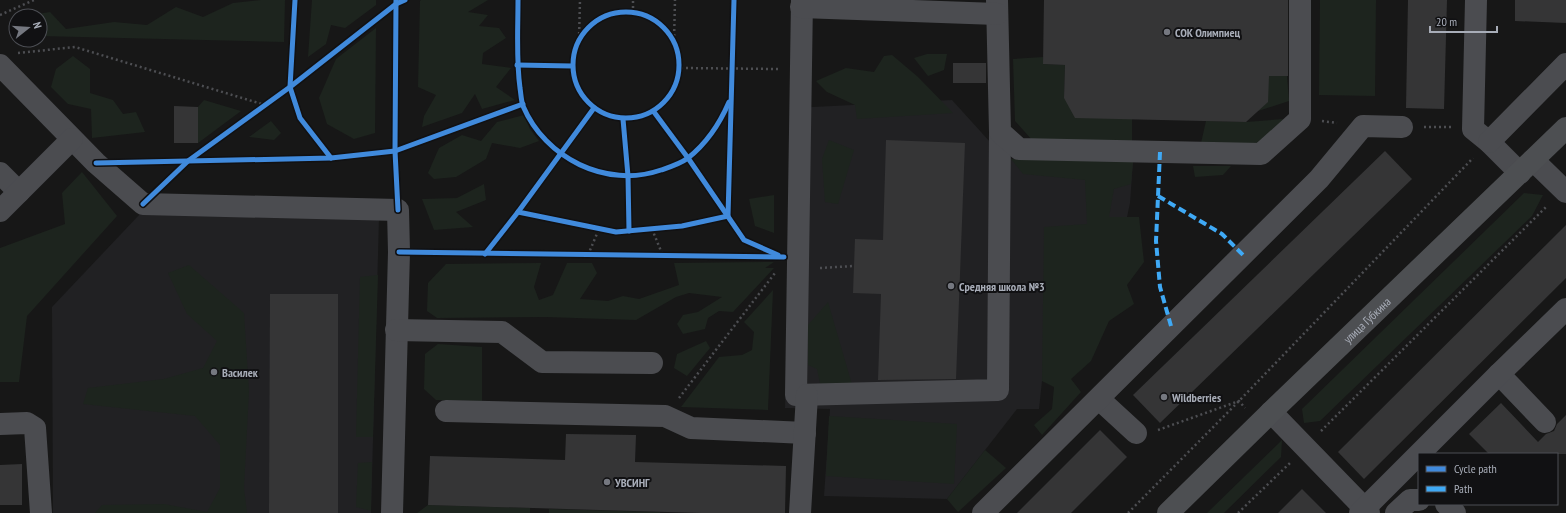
<svg xmlns="http://www.w3.org/2000/svg" width="1566" height="513" font-family="'PT Sans Narrow',sans-serif">
<rect width="100%" height="100%" fill="#171717"/>
<g fill="#212123">
<path d="M952,100l39,43 2,15 140,4 -3,41 -21,99 -67,79 -3,28h-22l-70,90 -123,-3 6,-87 -45,-1 8,-300z"/>
<path d="M140,214l239,4 -8,295h-318l-1,-206z"/>
</g>
<g fill="#1d241e">
<path d="M261,0h24l-1,42 -244,-6v-20h-15l25,-4 16,17 48,-7 33,3 29,-18 27,10 30,-14z"/>
<path d="M312,0h64v5l-31,23 -14,-3 -5,19 -18,13z"/>
<path d="M421,0h67l-20,12 20,3 -9,11 20,2 7,10 -23,15 -1,11 29,4 -15,19 19,13 -33,9 -7,-15 -13,19 -40,14 2,-11 12,-21 -18,-8 2,-86z"/>
<path d="M1320,0h56l-1,96 -56,-1z"/>
<path d="M376,28l-1,105 -21,6 -27,-15 -8,-26 17,-39z"/>
<path d="M927,54h20l-3,16 -16,6 -14,-18z"/>
<path d="M892,55l26,22 35,36 -96,6 -2,-14 -28,-13 -11,-11 30,-13 28,4 10,-16z"/>
<path d="M73,56l17,13v24l23,7 10,14 13,-2 9,20 -53,6 -1,-29 -23,-5 -17,-17 5,-18z"/>
<path d="M1043,57v7l22,1 -1,33 68,21v23l-100,-2 -17,-19 -2,-62z"/>
<path d="M1269,76h18l2,25 -31,10z"/>
<path d="M204,100l37,11 -43,32v-36z"/>
<path d="M524,115l6,14 9,12 -19,7 -28,-5 -6,16 -30,18 -22,2 -6,-6 11,-25 23,-13 19,6 16,-19z"/>
<path d="M1283,119l-11,17 -21,10 -50,-3 5,-22 40,1z"/>
<path d="M271,121l10,12 -7,7 -25,-3z"/>
<path d="M829,140l25,10 -16,54 -13,-2 -3,-43z"/>
<path d="M1011,159l122,3 -2,22 -17,5 -5,28h30l5,45 -17,23 7,19 -25,17 -18,40 -20,18 10,13 -39,43 -8,-10 18,-16 2,-22 -12,-6 2,-154 43,-3 -2,-44 -62,-6z"/>
<path d="M1193,166h38l-8,9 -28,2z"/>
<path d="M82,172l35,44 -90,100 -8,66h-19v-134l65,-24 -3,-31z"/>
<path d="M484,184l2,16 -30,12 17,15 -39,3 -12,-31 35,-1z"/>
<path d="M1524,193l19,2 -11,21 -212,205 -16,2 -2,-14z"/>
<path d="M774,195v38l-19,-7 -6,-27z"/>
<path d="M774,262l-9,6h9l-41,44 -14,-1 -11,7 -3,11 -22,5 -6,-10 6,-9 15,-3 24,-15 -33,-4 -13,4 -40,23 -90,-3 -109,1 -10,-7 1,-28 18,-19 95,-1 -7,24 5,13 14,-5 14,-32h25l5,10 -17,26 28,2 15,-5 16,3 40,-14 -5,-22z"/>
<path d="M189,265l55,48 5,78 -5,97 3,25h-152l7,-8 62,-1 43,8 13,-24v-43l-25,-29 -112,-12 5,-16 76,-9 39,-11 14,-27 -30,-27 -19,-41z"/>
<path d="M378,275l-5,162h-17l4,-160z"/>
<path d="M773,290l-5,120 -87,-3 38,-50 23,-2 10,-5 2,-18 -10,-10z"/>
<path d="M828,302l25,86h-32l-4,-19 -9,-4v-40z"/>
<path d="M706,341l4,7 -23,28 -13,-8 3,-14z"/>
<path d="M438,344l44,3v54l-46,-1 -12,-11 1,-35z"/>
<path d="M829,416l128,8 -3,60 -128,-8z"/>
<path d="M1282,440l-1,17 -57,56h-17z"/>
<path d="M985,450l21,18 -48,44 -11,-13z"/>
<path d="M372,462l-1,49 -15,-4 2,-44z"/>
<path d="M428,505l102,3v5h-113z"/>
<path d="M549,509l111,3v1h-111z"/>
</g>
<g fill="#353536">
<path d="M1044,0h244v76h-19l-1,26 -22,20 -171,-4 -11,-20 1,-33 -22,-1z"/>
<path d="M1408,0h39l-3,109 -38,-1z"/>
<path d="M1515,0h51v23l-51,-2z"/>
<rect x="953" y="63" width="33" height="20"/>
<path d="M174,106l24,1v36h-24z"/>
<path d="M886,140l79,3 -9,236 -78,1 3,-86 -28,-1 2,-54 28,1z"/>
<path d="M1385,151l27,28 -252,244 -27,-28z"/>
<path d="M1566,225v53l-202,201 -26,-27z"/>
<path d="M270,294h68v219h-69z"/>
<path d="M1501,403l37,39 8,-8 8,-3 3,-7 9,-9v39h-77l-20,-20z"/>
<path d="M1100,430l27,27 -56,56h-54z"/>
<path d="M566,434l70,1 -1,27 151,4 -1,47h-84l-273,-8 2,-49 135,4z"/>
<path d="M22,464v41h-22v-40z"/>
<path d="M1302,489l24,24h-48z"/>
</g>
<g fill="none" stroke-linecap="round" stroke-linejoin="round">
<g stroke="#4d4e52" stroke-width="2.5" stroke-dasharray="2 3" stroke-linecap="butt">
<path d="M295,0l-5,87 10,31 30,40"/>
<path d="M396,0l-1,151 2,36"/>
<path d="M518,0c0,28 -2,57 2,85 1,7 1,15 3,21 23,53 83,83 138,64 9,-3 20,-6 27,-13 20,-15 33,-36 43,-58"/>
<circle cx="626" cy="65" r="53"/>
<path d="M633,13v-13"/>
<path d="M0,15l34,-15"/>
<path d="M579,39l1,-39"/>
<path d="M674,41l1,-41"/>
<path d="M18,53l57,-6 190,58"/>
<path d="M517,65l55,1"/>
<path d="M681,68l97,1"/>
<path d="M594,108l-76,104 98,20 66,-6 46,-10 6,-216"/>
<path d="M654,112l34,46 56,82 32,14"/>
<path d="M623,119l5,57 1,55"/>
<path d="M1322,121l15,2"/>
<path d="M1424,127h27"/>
<path d="M131,162l200,-4 64,-7 128,-47"/>
<path d="M166,182l22,-21 102,-74 106,-83 9,-4"/>
<path d="M652,229l11,27"/>
<path d="M420,253l355,4"/>
<path d="M485,254l33,-42"/>
<path d="M588,255l11,-26"/>
<path d="M820,268l34,-2"/>
<path d="M679,398l96,-125"/>
<path d="M1158,430l81,-29 6,7"/>
<path d="M1321,431l226,-225"/>
<path d="M1128,513l111,-112 234,-243"/>
<path d="M1238,513l52,-50"/>
</g>
<g stroke="#4b4c50" stroke-width="22">
<path d="M802,0l-6,395 202,-5 2,-258"/>
<path d="M997,0l3,132 19,17 242,5 39,-35v-119"/>
<path d="M1476,0l-3,129 16,13 31,31"/>
<path d="M801,7l196,7"/>
<path d="M0,65l96,98 47,41 255,6 1,42 -7,261"/>
<path d="M1489,142l77,-78"/>
<path d="M1533,160l33,32"/>
<path d="M0,173l19,19"/>
<path d="M0,211l72,-72"/>
<path d="M396,330l106,2 40,30 110,1"/>
<path d="M1499,374l46,48"/>
<path d="M1099,399l37,34"/>
<path d="M446,411l219,5 26,12 114,5"/>
<path d="M1271,412l98,101"/>
<path d="M0,424l27,-1 8,5 6,85"/>
<path d="M1446,504l9,9"/>
<path d="M800,513l7,-118"/>
<path d="M983,513l336,-334 44,-53 39,1"/>
<path d="M1360,513l139,-139 67,-65"/>
<path d="M1396,513l14,-13h9"/>
</g>
<path stroke="#4d4f52" stroke-width="22" id="s1" d="M1168,513l103,-101 295,-284"/>
<g stroke="#3fa9f5" stroke-width="4" stroke-dasharray="8 4" stroke-linecap="butt">
<path d="M1160,152l-4,89 4,46 11,39"/>
<path d="M1158,196l64,38 21,21"/>
</g>
<g stroke="#111113" stroke-width="8">
<g id="cycleway">
<path d="M295,0l-5,87 10,31 31,40"/>
<path d="M396,0l-1,151 3,59"/>
<path d="M518,0c0,30 -2,59 2,88 1,6 1,12 3,18 22,52 83,83 138,64 9,-3 19,-6 27,-12 19,-15 32,-35 41,-56"/>
<circle cx="626" cy="65" r="53"/>
<path d="M517,65l55,1"/>
<path d="M594,108l-76,104 98,20 66,-6 46,-10 6,-216"/>
<path d="M654,112l34,46 56,82 34,15"/>
<path d="M623,119l5,57 1,55"/>
<path d="M96,163l235,-5 64,-7 128,-47"/>
<path d="M143,204l45,-43 102,-74 106,-83 9,-4"/>
<path d="M399,252l385,5"/>
<path d="M485,254l33,-42"/>
</g>
</g>
<use href="#cycleway" stroke="#408adc" stroke-width="5"/>
</g>
<g fill="#757880" stroke="#111113" stroke-width="1.5">
<circle cx="1167" cy="32" r="4"/>
<circle cx="951" cy="286" r="4"/>
<circle cx="214" cy="372" r="4"/>
<circle cx="1164" cy="397" r="4"/>
<circle cx="607" cy="482" r="4"/>
</g>
<g text-anchor="middle" dominant-baseline="central" stroke-width="4" stroke-linejoin="round" paint-order="stroke">
<g font-size="12" font-weight="bold" fill="#a8adb8" stroke="#111113" text-anchor="start">
<text x="1175" y="32">СОК Олимпиец</text>
<text x="959" y="286">Средняя школа №3</text>
<text x="222" y="372">Василек</text>
<text x="1172" y="397">Wildberries</text>
<text x="615" y="482">УВСИНГ</text>
</g>
<g font-size="12" fill="#a8adb8" stroke="#111113">
<text stroke="none"><textPath href="#s1" startOffset="277">улица Губкина</textPath></text>
</g>
</g>
<rect x="1418" y="453" width="140" height="52" fill="#111113" stroke="#4d4f55"/>
<rect x="1426" y="466" width="20" height="6" fill="#408adc" stroke="#4d4f55"/>
<text x="1454" y="473" font-size="12" fill="#a8adb8">Cycle path</text>
<rect x="1426" y="486" width="20" height="6" fill="#3fa9f5" stroke="#4d4f55"/>
<text x="1454" y="493" font-size="12" fill="#a8adb8">Path</text>
<g transform="translate(28 28) rotate(73)"><circle r="19" fill="#111113" stroke="#4d4f55"/>
<path d="M0-3L7 15L0 10L-7 15Z" fill="#757880"/>
<text y="-6" font-size="11" font-weight="bold" text-anchor="middle" fill="#a8adb8">N</text>
</g>
<path d="M1430 26v6h67v-6" fill="none" stroke="#a8adb8" stroke-width="2"/>
<text x="1436" y="26" font-size="12" fill="#a8adb8" stroke="#111113" stroke-width="3" paint-order="stroke">20 m</text>
</svg>
